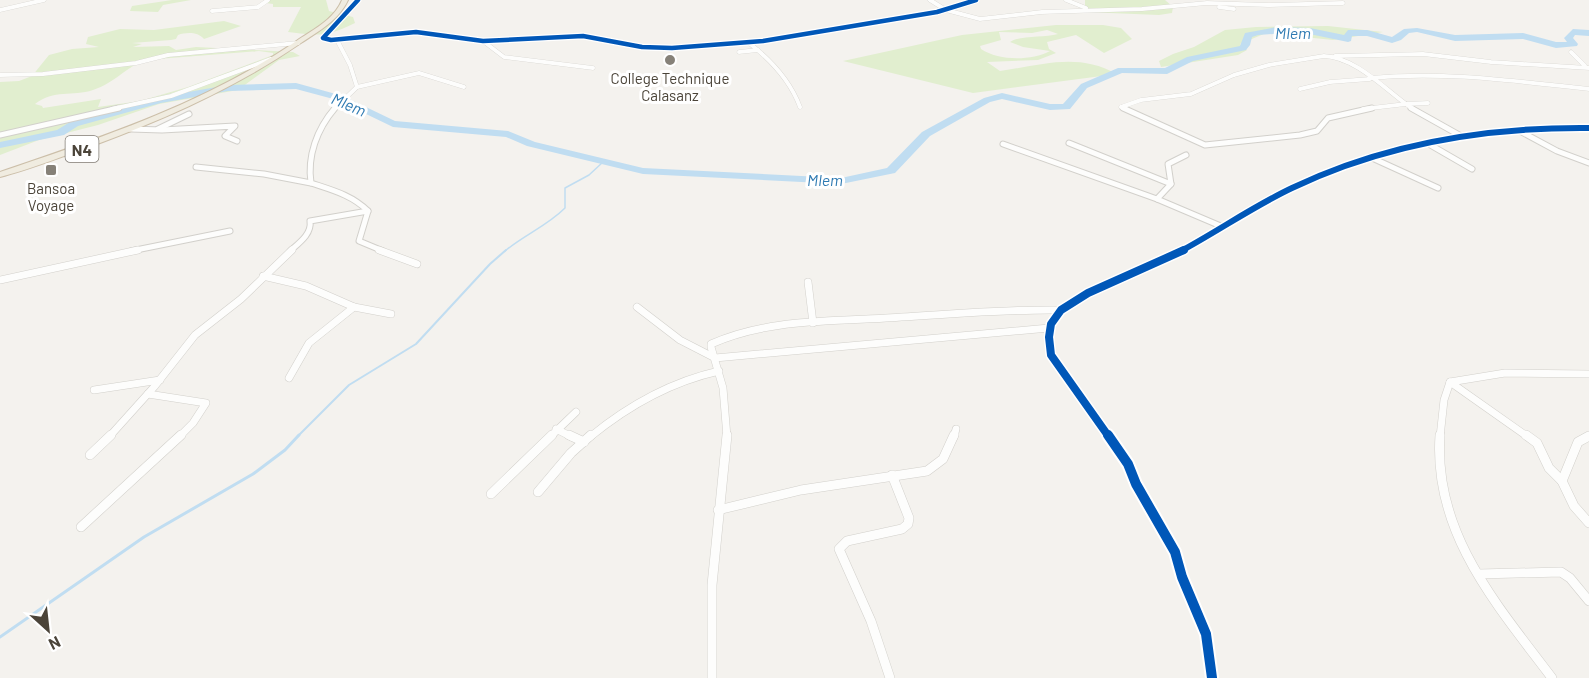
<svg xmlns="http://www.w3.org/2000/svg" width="1589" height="678" font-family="Barlow,sans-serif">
<rect width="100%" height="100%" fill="#f4f2ee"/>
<g fill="#e1eecf" fill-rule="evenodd">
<path d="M172,0h19l-28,5 -5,7 -28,-1 2,-5z"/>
<path d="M266,0h60l3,11 24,6 2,6c-29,14 -35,13 -67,9l13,-25h-28v-3l-7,-1z"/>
<path d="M1085,0h80l8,7 -1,6 -13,2 -74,-3z"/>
<path d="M224,21l17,5 -37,13c-6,-7 -17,-7 -26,-4l-2,4 -5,1 -39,3 10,1 -9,3 36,-1 7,4 20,-3 97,5 7,4 -21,4 -41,30 -79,14 -61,21 -59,15 -39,15v-73l19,-1 13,-5 17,-21 23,-6 27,-2 -13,-3 2,-7 32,-8 34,1zM259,51l14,2v2l-85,32 -48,14 -42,6 3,-8 -58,9 -1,-2 -7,-2c19,-15 37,-7 58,-14 22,-7 33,-23 52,-30z"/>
<path d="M1056,25h47l18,3 11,11 -28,14 -28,-18 -29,7 2,7 7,4 -18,7 -51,2 13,9c43,-6 77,-19 117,3l-144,19 -130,-32 119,-26zM1047,30l11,4c-14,4 -37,1 -48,8l13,5 27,4c-19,10 -51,10 -69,-2l-1,-3 21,-6 -2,-8 33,1z"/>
<path d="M1328,26l55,6 -50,8 -67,-7 -26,11 7,6 -9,5 -77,12 -2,-6 14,-7 21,-7 31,-17 31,-3z"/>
</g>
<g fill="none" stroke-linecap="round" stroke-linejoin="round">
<path stroke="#c0ddf1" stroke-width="1.5" d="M505,251c19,-16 42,-25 60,-43v-20l24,-13 14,-13"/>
<path stroke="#c0ddf1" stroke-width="2" d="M297,437l52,-52 67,-41 74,-80 16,-14"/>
<path stroke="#c0ddf1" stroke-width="3" d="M0,637l144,-100 109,-63 32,-24 14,-15"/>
<path fill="#c0ddf1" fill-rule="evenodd" d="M1277,27l33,1 34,7 4,-5h19l25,7 12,-8 13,-1 38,7 68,-2 33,9h11l-3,-4 9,-9 16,1v6l-14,-1 -2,3 5,6 -1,2 -21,2 -33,-9 -68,2 -38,-9 -8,1 -8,7 -9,3 -25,-7h-15l-1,5 -3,1 -48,-10 -42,3 -6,2 -2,8 -4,5 -53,11 -26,13 -45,-1 -35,15 -17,21 -20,1 -48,-11 -12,3 -60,34 -35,37 -54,11 -198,-10 -116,-28 -21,-9 -113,-10 -56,-27 -41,-11 -68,2 -67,12 -83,23 -14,9 -64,13v-6l57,-12 13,-8 90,-25 68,-12 68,-2 47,13 52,25 113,10 27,11 108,26 198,10 46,-10 35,-36 62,-34 18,-5 48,11h13l18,-20 37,-16h47l22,-11 53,-11 5,-13z"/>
<g stroke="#d2d0cb" stroke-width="4.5">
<g id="minor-far3">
<path d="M358,0l-35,38 8,2 85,-8 67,9 100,-5 59,11 30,1 91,-7 174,-29 39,-12"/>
<path d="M930,0l16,10 34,9 62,-7 100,-3 65,-6 61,2 75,-2"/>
<path d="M1066,0l20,8"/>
<path d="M1219,7l15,2"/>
<path d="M0,10l44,-10"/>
<path d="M212,11l46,-4 10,-7"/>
<path d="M483,41l21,16 89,11"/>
<path d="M749,43c22,17 41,37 51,64"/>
<path d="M739,52l19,-2"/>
<path d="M1571,52l14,14"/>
<path d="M1335,56l88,-2 68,8 98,6"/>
<path d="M0,75l43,-1 93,-11 32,-8 130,-12"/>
<path d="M1369,78c77,-7 144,3 220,11"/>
<path d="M357,87l62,-14 45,14"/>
<path d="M1300,89l30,-7 40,-3"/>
<path d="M1406,104l7,5"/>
<path d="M1406,104l22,-1"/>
<path d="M112,109l59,-13 100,-37"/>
<path d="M334,109l23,-22 -7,-22 -13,-25"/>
<path d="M1126,109l-5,-2 20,-7 50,-6 43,-19 35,-10 55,-9c30,1 59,31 82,48"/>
<path d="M1363,109l43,-5"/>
</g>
</g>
<g stroke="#d2d0cb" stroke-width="7">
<g id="minor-far2">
<path d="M335,108c-18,21 -28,48 -24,75 21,7 41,12 57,28l-9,30 24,10"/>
<path d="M1123,108l82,37 95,-10 17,-4 11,-13 44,-10"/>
<path d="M1411,108l50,28"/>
<path d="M130,129l32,1 73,-4 -10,10 12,5"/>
<path d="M158,129l31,-15"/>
<path d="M1518,130l39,21 32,12"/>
<path d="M0,135l119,-27"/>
<path d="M1069,143l102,41"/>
<path d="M1427,143l45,26"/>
<path d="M1003,144l154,55 66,28"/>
<path d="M1370,157l68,31"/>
<path d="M196,167l68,7 47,9"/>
<path d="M1157,199l14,-15 -3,-20 18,-9"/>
<path d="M131,251l99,-20"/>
<path d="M290,251c9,-8 22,-17 20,-30l58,-10"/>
<path d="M1181,251c37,-20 73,-45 111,-63 94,-45 194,-61 297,-60"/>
</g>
</g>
<g stroke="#d2d0cb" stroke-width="8">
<g id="minor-far1">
<path d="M379,250l38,14"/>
<path d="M263,276l43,10 48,21 37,7"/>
<path d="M0,280l138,-30"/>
<path d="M808,282l5,41"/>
<path d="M637,307l43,33 35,18 334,-30"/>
<path d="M289,378l20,-35 45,-36"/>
<path d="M1450,382l78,55"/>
<path d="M94,390l66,-10"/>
<path d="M148,394l58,9 -13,20 -14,14"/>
<path d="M556,429l16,8"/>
<path d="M109,437l45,-50 41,-52 46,-36 51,-49"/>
<path d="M550,437l26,-25"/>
<path d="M590,437c39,-32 80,-55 129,-66"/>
<path d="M727,437l-4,-49 -12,-41v-3c56,-25 116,-22 175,-26 58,-3 116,-9 174,-8"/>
<path d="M954,437l2,-8"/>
<path d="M1109,437l-58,-82 -2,-18 2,-13 10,-14 27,-17 96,-43"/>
<path d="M1440,437l4,-37 6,-18 55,-9 84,1"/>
</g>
</g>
<g stroke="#d2d0cb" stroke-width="10">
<g id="minor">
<path d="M569,435l15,7"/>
<path d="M1108,435l20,29 8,20 39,68 7,25 24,57 6,44"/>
<path d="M1440,435c-7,98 57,170 112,243"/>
<path d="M1526,435l11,8 12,25 13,13"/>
<path d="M1589,436l-11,6 -16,39 12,25 15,17"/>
<path d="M90,455l21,-20"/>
<path d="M538,492l33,-39 20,-18"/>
<path d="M491,494l61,-59"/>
<path d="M718,510l83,-20 126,-19 16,-12 11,-24"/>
<path d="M81,527l100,-92"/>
<path d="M1479,574l82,-2 9,6 19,23"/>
<path d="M712,678v-93l15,-150"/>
<path d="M890,678l-19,-57 -32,-72 8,-8 55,-12 6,-5 1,-6 -17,-43"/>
</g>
</g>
<g stroke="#ccbfa9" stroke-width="2">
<path id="trunk" d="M342,0h6c-9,20 -29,31 -47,43 -71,49 -150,82 -231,111 -23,8 -46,17 -70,23v-5c103,-35 205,-69 295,-130 17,-12 39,-22 47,-42z"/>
</g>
<use href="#minor-far3" stroke="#fdfdfc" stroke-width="4"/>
<use href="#minor-far2" stroke="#fdfdfc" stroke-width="5"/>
<use href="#minor-far1" stroke="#fdfdfc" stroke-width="7"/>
<use href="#minor" stroke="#fdfdfc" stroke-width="9"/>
<use href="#trunk" fill="#f0ece0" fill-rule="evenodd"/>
<g stroke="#fff" stroke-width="7">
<path id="cycleway-far3" d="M358,0l-35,38 8,2 85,-8 67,9 100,-5 59,11 30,1 91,-7 174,-29 39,-12"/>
</g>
<g stroke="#fff" stroke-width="9">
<path id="cycleway-far2" d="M1181,251c37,-20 73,-45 111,-63 94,-45 194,-61 297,-60"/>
</g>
<g stroke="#fff" stroke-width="11">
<path id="cycleway-far1" d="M1109,437l-58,-82 -2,-18 2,-13 10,-14 27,-17 96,-43"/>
</g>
<g stroke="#fff" stroke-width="14">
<path id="cycleway" d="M1108,435l20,29 8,20 39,68 7,25 24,57 6,44"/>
</g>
<use href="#cycleway-far3" stroke="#0057b8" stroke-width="4.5"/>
<use href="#cycleway-far2" stroke="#0057b8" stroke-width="6"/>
<use href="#cycleway-far1" stroke="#0057b8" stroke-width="8"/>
<use href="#cycleway" stroke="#0057b8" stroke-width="10"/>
</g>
<g fill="#868178" stroke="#fff" stroke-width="2">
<circle cx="670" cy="60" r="6"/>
<rect x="45" y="164" width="12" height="12" rx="3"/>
</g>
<g text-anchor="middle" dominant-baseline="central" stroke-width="6" stroke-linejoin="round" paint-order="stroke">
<g font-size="15" fill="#4b4439" stroke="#fff">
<text x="670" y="78">College Technique<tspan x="670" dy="17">Calasanz</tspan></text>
<text x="51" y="188">Bansoa<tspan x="51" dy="17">Voyage</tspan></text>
</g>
<g font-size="16" font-style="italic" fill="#2e7ab2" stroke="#fff">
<text x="1293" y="32">Mlem</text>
<text transform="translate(349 104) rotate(23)">Mlem</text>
<text x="825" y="179">Mlem</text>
</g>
<rect fill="#fff" stroke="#817c74" stroke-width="1.5" x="65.5" y="136" width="33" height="26" rx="4.5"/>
<g font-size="16" font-weight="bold" fill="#4b4439">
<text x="82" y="149">N4</text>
</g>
</g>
<g transform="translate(48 630) rotate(153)" stroke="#ffffff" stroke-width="4.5" paint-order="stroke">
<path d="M0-4.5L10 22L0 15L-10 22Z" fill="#4b4439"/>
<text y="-9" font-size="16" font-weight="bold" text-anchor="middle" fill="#4b4439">N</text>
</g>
</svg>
